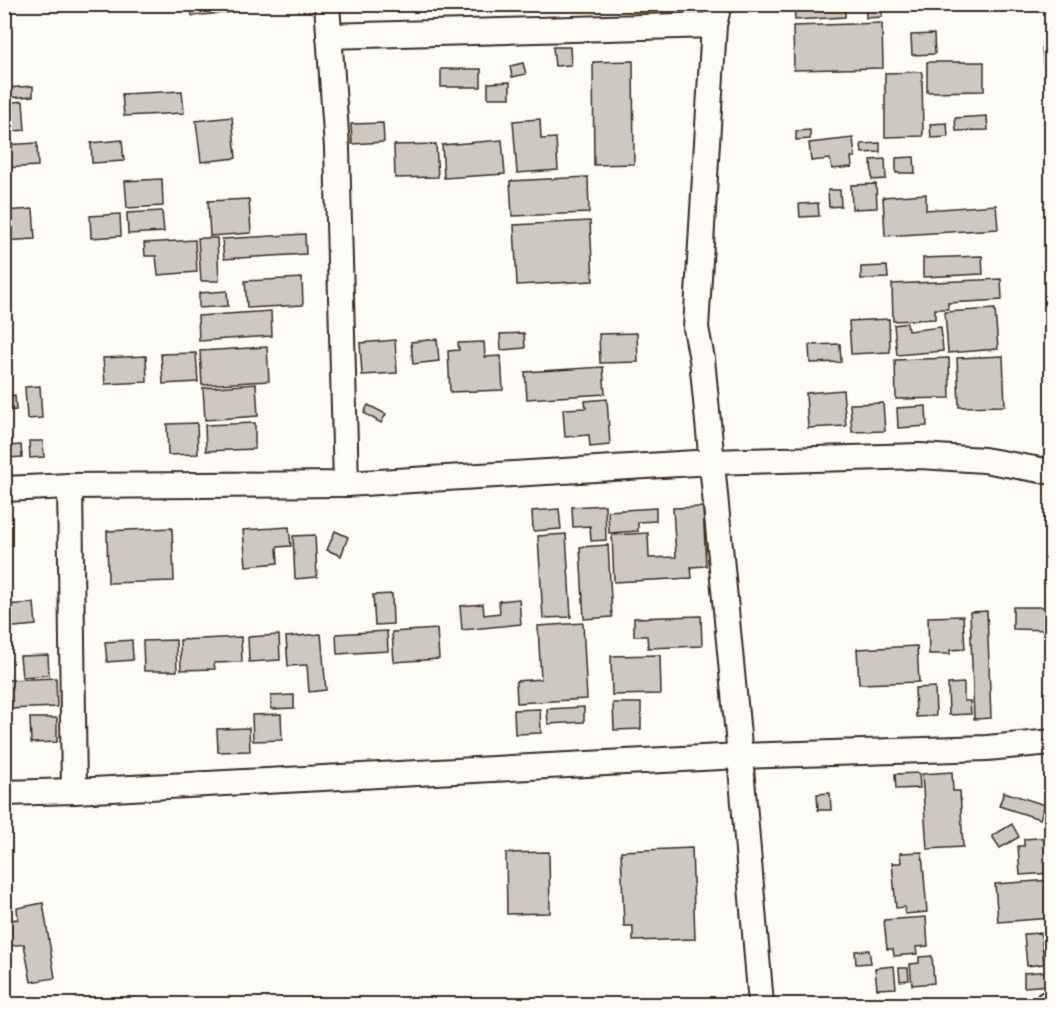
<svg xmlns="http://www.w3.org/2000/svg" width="1056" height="1009" font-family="Kalam,sans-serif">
<rect width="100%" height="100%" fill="#fdfcf7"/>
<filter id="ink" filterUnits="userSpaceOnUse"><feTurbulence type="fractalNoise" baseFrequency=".0167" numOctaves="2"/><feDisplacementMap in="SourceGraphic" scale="12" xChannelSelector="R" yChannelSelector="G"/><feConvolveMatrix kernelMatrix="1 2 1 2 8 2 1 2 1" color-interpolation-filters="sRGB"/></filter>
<g filter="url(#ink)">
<g fill="#cdc8c2" stroke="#3b2a1e" stroke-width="1.5">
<path d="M191,4h40l1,8 -40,4z"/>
<path d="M794,4h88v13l-16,1v-9h-21v8l-50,3z"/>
<path d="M1048,4h4v30h-1z"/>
<path d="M882,23l1,45 -89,2 -1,-44z"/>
<path d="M934,34l1,20 -23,1 -1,-20z"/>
<path d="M1042,42h10v21l-9,1z"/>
<path d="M553,47h17l1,18 -16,1z"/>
<path d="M633,61l1,103 -40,1 -1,-103z"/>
<path d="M927,62h57v29l-57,1z"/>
<path d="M523,63l3,11 -14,3 -2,-11z"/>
<rect x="441" y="69" width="40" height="18"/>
<path d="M922,72l1,64 -38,1v-64z"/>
<path d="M510,82v16h-22v-15z"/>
<path d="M33,86v10l-26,2 -1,-10z"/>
<path d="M182,91l2,22 -60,3 -2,-22z"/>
<path d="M23,101l2,29 -21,2v-29z"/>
<path d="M987,116l1,14 -32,1 -1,-13z"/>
<path d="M232,117l4,41 -35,4 -5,-41z"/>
<path d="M540,119l1,20 15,-1 2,32 -41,3 -4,-52z"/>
<path d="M383,123l1,19 -32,2 -1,-20z"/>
<path d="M947,123l1,14 -17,1 -1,-14z"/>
<path d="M810,130v9l-14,1v-9z"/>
<path d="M853,138l2,19h-4l1,10 -20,2 -2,-10 -19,2 -2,-18z"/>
<path d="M122,140l2,21 -32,2 -1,-20z"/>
<path d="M502,140l3,34 -61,4 -2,-33z"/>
<path d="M37,143l1,23 -34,2v-23z"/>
<path d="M880,143v9l-18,1 -1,-9z"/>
<path d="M436,144l2,33 -43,1 -1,-33z"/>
<path d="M914,157l1,16h-19v-15z"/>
<path d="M885,159l1,20 -14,1 -1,-20z"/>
<path d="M4,171h3l1,18 -4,1z"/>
<path d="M588,177l1,36 -77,3 -2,-35z"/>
<path d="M162,179l1,27 -36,2 -2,-27z"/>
<path d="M876,184l1,24 -25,1 -1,-24z"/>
<path d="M828,190h12l1,16 -12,1z"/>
<path d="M926,194v16l70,-5 2,24 -113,7 -2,-39z"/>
<path d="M249,199l2,34 -41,3 -2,-35z"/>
<path d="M818,203l1,13 -19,1 -1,-13z"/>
<path d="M33,209l2,30 -31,2v-30z"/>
<path d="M162,211l2,21 -36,2 -1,-21z"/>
<path d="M120,214l1,22 -30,2 -1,-22z"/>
<path d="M590,221l3,60 -76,4 -3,-60z"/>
<path d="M305,234l1,20 -82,5 -2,-20z"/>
<path d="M198,238h19l2,43h-18z"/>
<path d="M195,240l2,32 -39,3 -2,-19h-11l-1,-13z"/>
<path d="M982,256l1,18 -60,3v-19z"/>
<path d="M887,266l1,12 -27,1v-12z"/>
<path d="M302,278l1,27 -56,3 -2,-27z"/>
<path d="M1001,279l1,21 -54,3v6h-13v10l-42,2 -1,-37z"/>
<path d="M227,291l1,15 -29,2v-15z"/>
<path d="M995,309l3,40 -50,4 -3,-41z"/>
<path d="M271,311l1,25 -73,5 -1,-25z"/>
<path d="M889,319l1,33 -39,2 -2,-33z"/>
<path d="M907,323l1,8 33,-4 2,24 -46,4 -3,-30z"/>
<path d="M524,333l1,15 -24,2 -1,-16z"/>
<path d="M637,333l1,29 -38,1 -1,-29z"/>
<path d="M437,339l2,22 -26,3 -2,-22z"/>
<path d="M395,340l2,33 -35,2 -2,-32z"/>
<path d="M484,342l1,15 16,-1 2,34 -53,2 -2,-41 11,-1 -1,-7z"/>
<path d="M840,344l1,18 -31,1 -1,-18z"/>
<path d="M267,347l2,34 -67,4 -2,-34z"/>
<path d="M196,353l2,29 -35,2 -2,-30z"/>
<path d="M146,356l1,26 -42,2 -2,-26z"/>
<path d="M1003,356l2,50 -46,1 -2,-49z"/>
<path d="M949,358l1,40 -54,1 -1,-39z"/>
<path d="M603,367l2,27 -78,5 -2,-27z"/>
<path d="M256,384l2,32 -53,4 -2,-32z"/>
<path d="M40,386l2,32 -15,1 -2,-32z"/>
<path d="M843,390l3,36 -38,2 -2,-35z"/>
<path d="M15,395l1,15 -12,1v-15z"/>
<path d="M607,399l3,46 -20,2 -1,-12 -24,2 -2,-28 23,-1 -1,-7z"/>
<path d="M883,403l2,28 -33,1 -2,-28z"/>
<path d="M368,405l18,9 -5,9 -17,-10z"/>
<path d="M926,406l1,20 -29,2 -1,-20z"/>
<path d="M197,423l1,31 -30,1 -1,-31z"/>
<path d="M255,423v26l-49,2 -1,-26z"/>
<path d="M29,441h14l1,16 -14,1z"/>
<path d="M21,445l1,12 -14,1 -1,-12z"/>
<path d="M605,505l1,35 -15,1 -1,-15 -17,1 -1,-20z"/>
<path d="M703,507l3,59 -15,1 1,11 -78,4 -2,-47 36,-2 1,25 27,-1 -3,-49z"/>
<path d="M656,508v13l-18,1v9l-29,2 -1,-22z"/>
<path d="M559,509l2,20 -28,2 -1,-20z"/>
<path d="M289,527l2,19 -14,1 1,16 -32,3 -3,-36z"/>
<path d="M172,528l2,53 -66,2 -1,-52z"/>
<path d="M335,531l13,6 -7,19 -14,-6z"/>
<path d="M566,534l5,83 -28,1 -5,-82z"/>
<path d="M315,535l2,42 -22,2 -2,-43z"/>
<path d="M608,545l4,72 -28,2 -4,-72z"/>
<path d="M392,594l1,30 -18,1 -2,-30z"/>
<path d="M519,599l2,25 -59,6 -2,-24 23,-2 1,11 16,-2 -1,-12z"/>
<path d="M34,603l2,22 -32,3v-23z"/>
<path d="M1013,607h39v23l-39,-1z"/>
<path d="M987,611l4,107 -17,1 -4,-107z"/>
<path d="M701,616l1,30 -54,2 -1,-12h-13v-18z"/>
<path d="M963,616l2,33 -15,1v4h-21l-1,-37z"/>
<path d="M583,623l4,76 -70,4 -1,-22 25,-2 -3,-53z"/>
<path d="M437,629l2,30 -45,3 -2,-30z"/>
<path d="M387,631l1,20 -51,3 -1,-20z"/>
<path d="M321,634l5,56 -17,2 -2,-27 -19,1 -2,-29z"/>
<path d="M279,635l1,25 -31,2 -1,-25z"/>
<path d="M241,637l1,25 -28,1 1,6 -34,1 -1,-30z"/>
<path d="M132,640l1,20 -26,2 -2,-20z"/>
<path d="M176,640l1,31h-33l-1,-30z"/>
<path d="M917,646l2,36 -60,2 -2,-35z"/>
<path d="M48,655l1,20 -27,2 -2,-21z"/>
<path d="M660,655l1,39 -49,1 -1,-39z"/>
<path d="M56,678l1,29 -49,2 -1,-29z"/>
<path d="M964,683v18h6l1,13 -22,1 -1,-31z"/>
<path d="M935,687l1,29 -20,1 -1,-29z"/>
<path d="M294,695v13l-23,1v-13z"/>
<path d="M613,703h28v26l-27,1z"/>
<path d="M584,707v15l-36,2 -1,-15z"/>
<path d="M540,709l1,24 -26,1 -1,-24z"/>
<path d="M281,714l1,26 -29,1 -1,-26z"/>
<path d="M30,718h27v24l-26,1z"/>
<path d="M249,728l1,23 -32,1 -1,-23z"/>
<path d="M952,772l1,19h7l3,56 -36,2 -5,-75z"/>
<path d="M919,773l1,15 -24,1 -1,-15z"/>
<path d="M1004,792l41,13 -5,14 -41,-13z"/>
<path d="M830,793l1,17h-13l-1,-16z"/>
<path d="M1012,824l7,13 -19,11 -8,-12z"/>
<path d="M1052,837v36l-32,2 -2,-29h6v-7z"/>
<path d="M692,848l3,91 -62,2v-15h-9l-3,-75z"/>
<path d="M549,852l1,61 -43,1 -1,-61z"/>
<path d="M922,852l5,60 -22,2v-7l-9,1 -4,-45h9l-1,-10z"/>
<path d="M1052,880v38l-54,4 -3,-38z"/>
<path d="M43,903l12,75 -24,4 -7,-38 -20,3v-26l14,-2 -1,-11z"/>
<path d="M926,917l2,29 -12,1 1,7 -23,2 -1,-7h-6l-3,-29z"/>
<path d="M1041,933l3,31 -17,2 -3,-32z"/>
<path d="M869,950l2,13 -15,1 -1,-13z"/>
<path d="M932,956l2,27 -22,2 -2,-21 9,-1v-6z"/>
<path d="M894,966l2,22 -19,1 -2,-21z"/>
<path d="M899,968h9l1,12 -9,1z"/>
<path d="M1052,971v14l-28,2v-14z"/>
</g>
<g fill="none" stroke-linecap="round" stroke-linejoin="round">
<g stroke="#3b2a1e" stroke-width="28">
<g id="street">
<path d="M327,4l10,144 9,336"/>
<path d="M719,4l-5,21 -18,303 6,31 38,397 21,248"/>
<path d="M329,36l385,-11"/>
<path d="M70,486l4,305"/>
<path d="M4,489l66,-3 276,-2 366,-22 208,-6 64,4 68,12"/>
<path d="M4,793l70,-2 666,-35 247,-8 65,-6"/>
<path d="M1047,1004h5"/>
</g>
</g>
<use href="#street" stroke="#fdfcf7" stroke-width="24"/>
</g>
</g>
<rect width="1056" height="1009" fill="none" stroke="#fdfcf7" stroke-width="24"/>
<rect x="12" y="12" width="1032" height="985" fill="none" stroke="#3b2a1e" stroke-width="2" filter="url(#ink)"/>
</svg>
